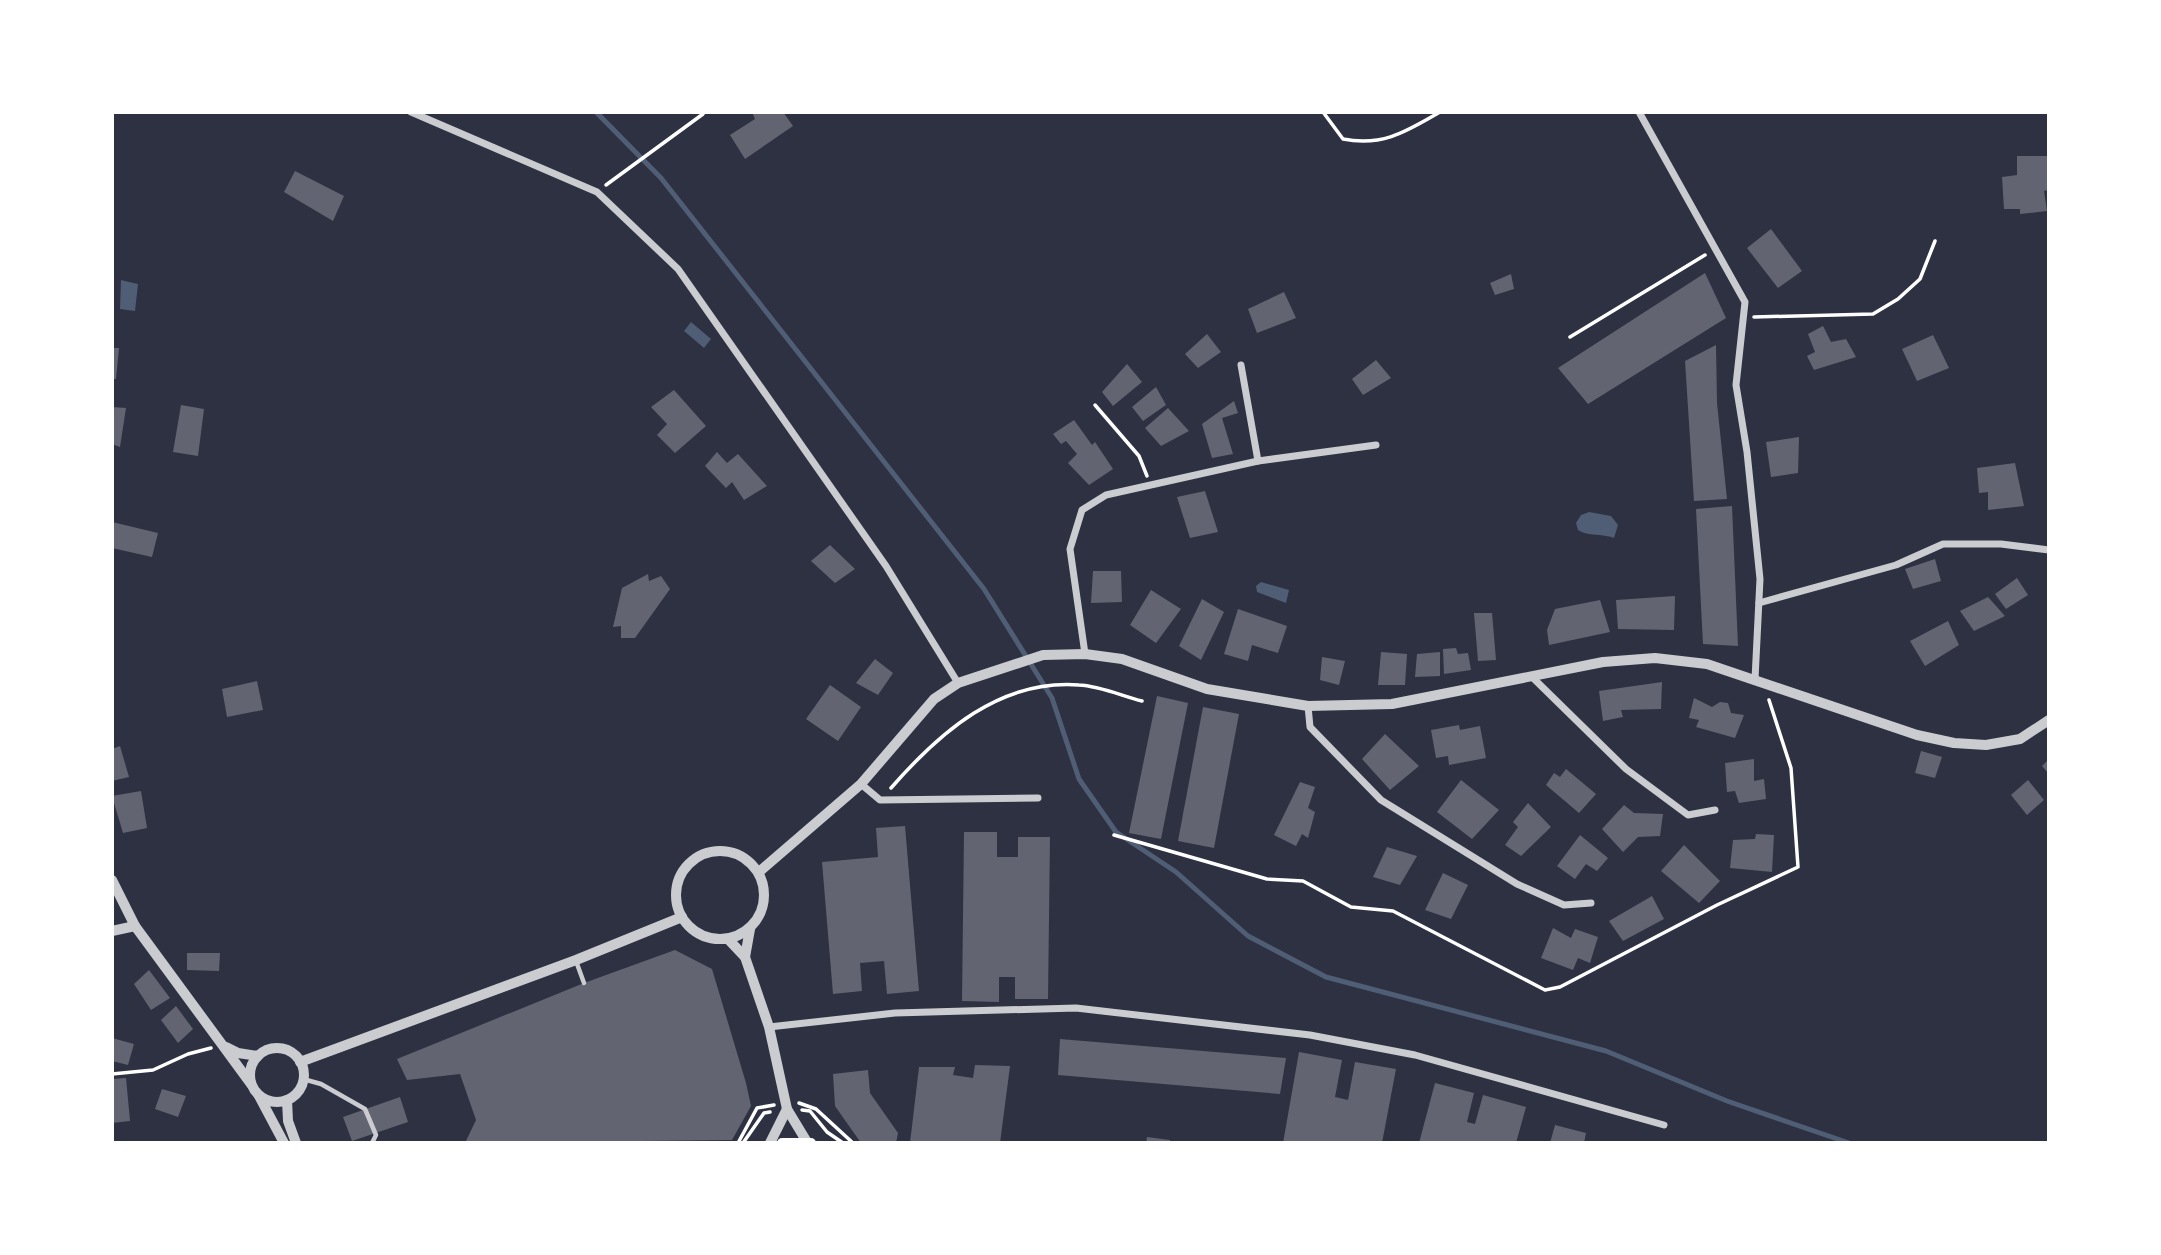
<svg xmlns="http://www.w3.org/2000/svg" width="2161" height="1255" font-family="'DejaVu Sans',sans-serif">
<rect width="100%" height="100%" fill="#2d3142"/>
<g fill="#4f5d75">
<path d="M121,280l17,4 -3,27 -15,-2z"/>
<path d="M691,322l20,17 -7,9 -20,-17z"/>
<path d="M1589,512l22,4 7,9 -4,13c-13,-5 -25,-1 -36,-8l-2,-7 5,-8z"/>
<path d="M1261,582l28,8 -3,13 -29,-11 -1,-6z"/>
</g>
<g fill="none" stroke-linecap="round" stroke-linejoin="round">
<path stroke="#4f5d75" stroke-width="5" d="M596,112l65,66 323,411 68,109 27,81 37,53 60,40 72,64 78,41 280,74 121,50 122,42"/>
</g>
<g fill="#626471">
<path d="M752,112h31l10,14 -48,33 -15,-24 25,-16z"/>
<path d="M2017,156h32v34l-5,1 3,20 -27,3v-5h-16l-2,-32 15,-2z"/>
<path d="M295,171l49,25 -11,25 -49,-29z"/>
<path d="M1771,229l31,42 -24,17 -31,-40z"/>
<path d="M1705,273l21,45 -138,86 -30,-36z"/>
<path d="M1511,274l3,15 -19,6 -5,-12z"/>
<path d="M1284,292l12,26 -39,15 -9,-24z"/>
<path d="M1823,326l8,16 15,-3 10,18 -42,13 -7,-14 8,-4 -7,-18z"/>
<path d="M1207,334l14,18 -23,16 -13,-14z"/>
<path d="M1933,335l16,33 -32,13 -15,-32z"/>
<path d="M1716,345l1,58 10,96 -33,2 -9,-140z"/>
<path d="M112,348h7l-3,31h-4z"/>
<path d="M1376,360l15,18 -28,17 -11,-16z"/>
<path d="M1127,364l15,18 -29,24 -11,-14z"/>
<path d="M1156,387l10,18 -23,16 -11,-14z"/>
<path d="M674,390l32,36 -31,27 -18,-18 10,-11 -16,-17z"/>
<path d="M1234,401l4,12 -16,5 11,36 -21,4 -10,-34z"/>
<path d="M181,405l23,4 -6,47 -25,-4z"/>
<path d="M112,407l14,1 -6,39 -8,-3z"/>
<path d="M1168,408l21,23 -28,15 -16,-18z"/>
<path d="M1074,420l18,25 3,-3 18,27 -24,16 -21,-22 9,-9 -11,-13 -5,3 -8,-10z"/>
<path d="M1799,437l-1,36 -27,4 -5,-35z"/>
<path d="M717,452l10,11 11,-9 29,32 -23,14 -12,-18 -6,6 -21,-22z"/>
<path d="M2015,463l9,43 -36,4v-18l-9,1 -2,-25z"/>
<path d="M1205,491l13,41 -28,6 -13,-41z"/>
<path d="M1732,506l6,140 -35,-2 -7,-135z"/>
<path d="M112,522l46,11 -6,24 -40,-9z"/>
<path d="M830,545l25,24 -20,14 -24,-22z"/>
<path d="M1935,559l6,22 -28,8 -8,-20z"/>
<path d="M1093,571h28l1,31 -31,1z"/>
<path d="M648,574l1,7 12,-5 9,13 -35,49h-14v-12l-8,1 9,-39z"/>
<path d="M2017,578l11,17 -22,14 -11,-15z"/>
<path d="M1151,590l30,19 -25,34 -26,-18z"/>
<path d="M1675,596l-1,34 -56,-1 -2,-29z"/>
<path d="M1988,597l17,19 -31,15 -14,-20z"/>
<path d="M1202,599l22,13 -23,48 -22,-14z"/>
<path d="M1600,600l10,32 -61,13 -2,-15 8,-21z"/>
<path d="M1238,609l49,17 -9,27 -26,-8 -4,16 -24,-7z"/>
<path d="M1474,613h18l4,47 -18,1z"/>
<path d="M1948,621l11,24 -34,21 -15,-25z"/>
<path d="M1456,648l2,6 10,-1 3,17 -27,4 -1,-25z"/>
<path d="M1381,652l26,2 -2,31h-27z"/>
<path d="M1440,652v24l-25,1 2,-23z"/>
<path d="M1322,657l23,4 -6,24 -19,-5z"/>
<path d="M875,659l18,14 -15,22 -22,-12z"/>
<path d="M257,681l6,29 -36,7 -5,-28z"/>
<path d="M1662,682l-1,27 -40,1 2,7 -20,4 -4,-30z"/>
<path d="M830,685l31,22 -23,34 -32,-22z"/>
<path d="M1157,696l31,7 -27,136 -32,-6z"/>
<path d="M1694,698l18,9 8,-5 8,1 3,10 13,2 -9,23 -39,-11 3,-7 -10,-2z"/>
<path d="M1203,707l36,7 -25,134 -36,-7z"/>
<path d="M1459,725l1,5 20,-4 6,32 -37,7 -1,-9 -12,2 -5,-28z"/>
<path d="M1385,734l34,32 -29,24 -28,-31z"/>
<path d="M120,746l9,31 -17,4v-32z"/>
<path d="M1921,751l21,6 -7,21 -20,-5z"/>
<path d="M1754,759v22l10,-2 2,20 -27,4 -4,-12 -8,1 -2,-29z"/>
<path d="M2049,759v15l-7,-8z"/>
<path d="M1566,769l30,25 -17,19 -33,-28 8,-12 6,4z"/>
<path d="M1461,780l38,30 -27,29 -35,-27z"/>
<path d="M2028,780l16,20 -17,15 -16,-20z"/>
<path d="M1300,782l15,5 -7,21 7,4 -7,26 -6,-4 -6,12 -22,-11z"/>
<path d="M141,791l6,37 -24,5 -11,-37z"/>
<path d="M1528,803l23,24 -30,29 -16,-11 13,-18 -5,-5z"/>
<path d="M1624,805l10,8 29,1 -3,22 -22,1 -15,15 -21,-23z"/>
<path d="M905,826l14,165 -32,3 -3,-33 -24,2 2,28 -29,3 -11,-132 56,-5 -2,-29z"/>
<path d="M964,832h33v25h21v-20h32l-2,162h-33v-22h-16v25l-37,-1z"/>
<path d="M1756,834l18,1 -2,37 -42,-4 3,-28 22,-1z"/>
<path d="M1580,835l28,23 -11,13 -11,-7 -11,15 -18,-13z"/>
<path d="M1684,845l36,36 -21,22 -38,-32z"/>
<path d="M1387,847l30,9 -17,29 -27,-8z"/>
<path d="M1443,873l25,12 -17,34 -26,-9z"/>
<path d="M1652,896l12,23 -41,22 -14,-20z"/>
<path d="M1553,928l18,10 4,-9 23,8 -8,26 -12,-5 -5,12 -32,-12z"/>
<path d="M675,950l37,19 34,114 5,23 -19,34 -267,3 11,-23 -16,-46 -53,6 -10,-21 187,-76z"/>
<path d="M187,953h33l-1,18 -32,-1z"/>
<path d="M149,970l21,28 -19,12 -17,-26z"/>
<path d="M176,1006l17,23 -15,14 -17,-23z"/>
<path d="M112,1038l22,6 -6,21 -16,-4z"/>
<path d="M1060,1039l226,19 -6,36 -222,-19z"/>
<path d="M1299,1052l43,8 -7,37 13,3 7,-38 41,7 -14,74h-99z"/>
<path d="M975,1065l35,1 -10,77h-90l9,-76h36l-2,8 20,3z"/>
<path d="M868,1070l2,23 28,40 -2,10h-35l-26,-37 -2,-32z"/>
<path d="M126,1078l4,43 -18,2v-44z"/>
<path d="M1435,1083l39,10 -7,29 8,2 8,-29 43,12 -10,36h-97z"/>
<path d="M162,1089l24,7 -8,21 -23,-8z"/>
<path d="M400,1097l8,25 -56,19 -9,-24z"/>
<path d="M1555,1125l31,8 -2,10h-34z"/>
<path d="M1147,1137l23,3v3h-24z"/>
</g>
<g fill="none" stroke-linecap="round" stroke-linejoin="round">
<g stroke="#fff" stroke-width="3.5">
<path d="M1323,112l20,27c40,8 64,-8 97,-27"/>
<path d="M606,185l97,-71"/>
<path d="M1754,317l119,-3 25,-15 22,-20 15,-38"/>
<path d="M1570,337l135,-82"/>
<path d="M1095,405l44,51 8,20"/>
<path d="M891,788c49,-56 109,-109 188,-103 21,1 43,11 63,16"/>
<path d="M1114,835l153,44 36,2 48,26 42,4 152,79 15,-3 157,-82 81,-38 -7,-99 -22,-68"/>
<path d="M112,1074l41,-4 35,-16 23,-6"/>
<path d="M799,1103l17,6 37,34"/>
<path d="M802,1110l8,1 17,21 16,11"/>
<path d="M738,1143l19,-35 17,-3"/>
<path d="M743,1143l21,-30 6,-1"/>
</g>
<g stroke="#caccd0" stroke-width="4.5">
<path d="M576,961l8,22"/>
<path d="M303,1079l18,5 44,25 11,26 -4,8"/>
</g>
<g stroke="#caccd0" stroke-width="7">
<path d="M411,112l186,80 81,77 208,297 72,117"/>
<path d="M1639,112l106,190 -9,83 11,67 13,127 -5,100"/>
<path d="M1241,365l17,96"/>
<path d="M1759,603l137,-38 47,-21h58l48,6"/>
<path d="M1085,654l-15,-105 12,-39 24,-15 152,-34 118,-16"/>
<path d="M1531,676l95,93 62,46 27,-5"/>
<path d="M1308,706l2,21 71,73 136,84 47,21 27,-2"/>
<path d="M861,784l19,16 158,-2"/>
<path d="M769,1027l126,-14 181,-5 234,27 105,20 249,70"/>
</g>
<g stroke="#caccd0" stroke-width="10">
<circle cx="720" cy="895" r="44"/>
<path d="M759,872l102,-88 73,-85 24,-16 85,-28 42,-1 37,5 85,30 101,17 84,-2 211,-42 52,-4 52,6 210,71 37,8 32,2 34,-6 29,-19"/>
<path d="M112,880l23,46 116,158"/>
<path d="M112,931l23,-5"/>
<path d="M728,939l17,18 24,70 18,82 20,33"/>
<path d="M745,957l5,-28"/>
<path d="M226,1047l12,6 20,3"/>
<circle cx="277" cy="1075" r="27"/>
<path d="M300,1062l276,-102 106,-43"/>
<path d="M259,1096l25,47"/>
<path d="M287,1100l1,21 8,22"/>
<path d="M770,1143l17,-34"/>
</g>
<path stroke="#fff" stroke-width="10" d="M782,1143h29"/>
</g>
<rect width="2161" height="1255" fill="none" stroke="#ffffff" stroke-width="228"/>
</svg>
